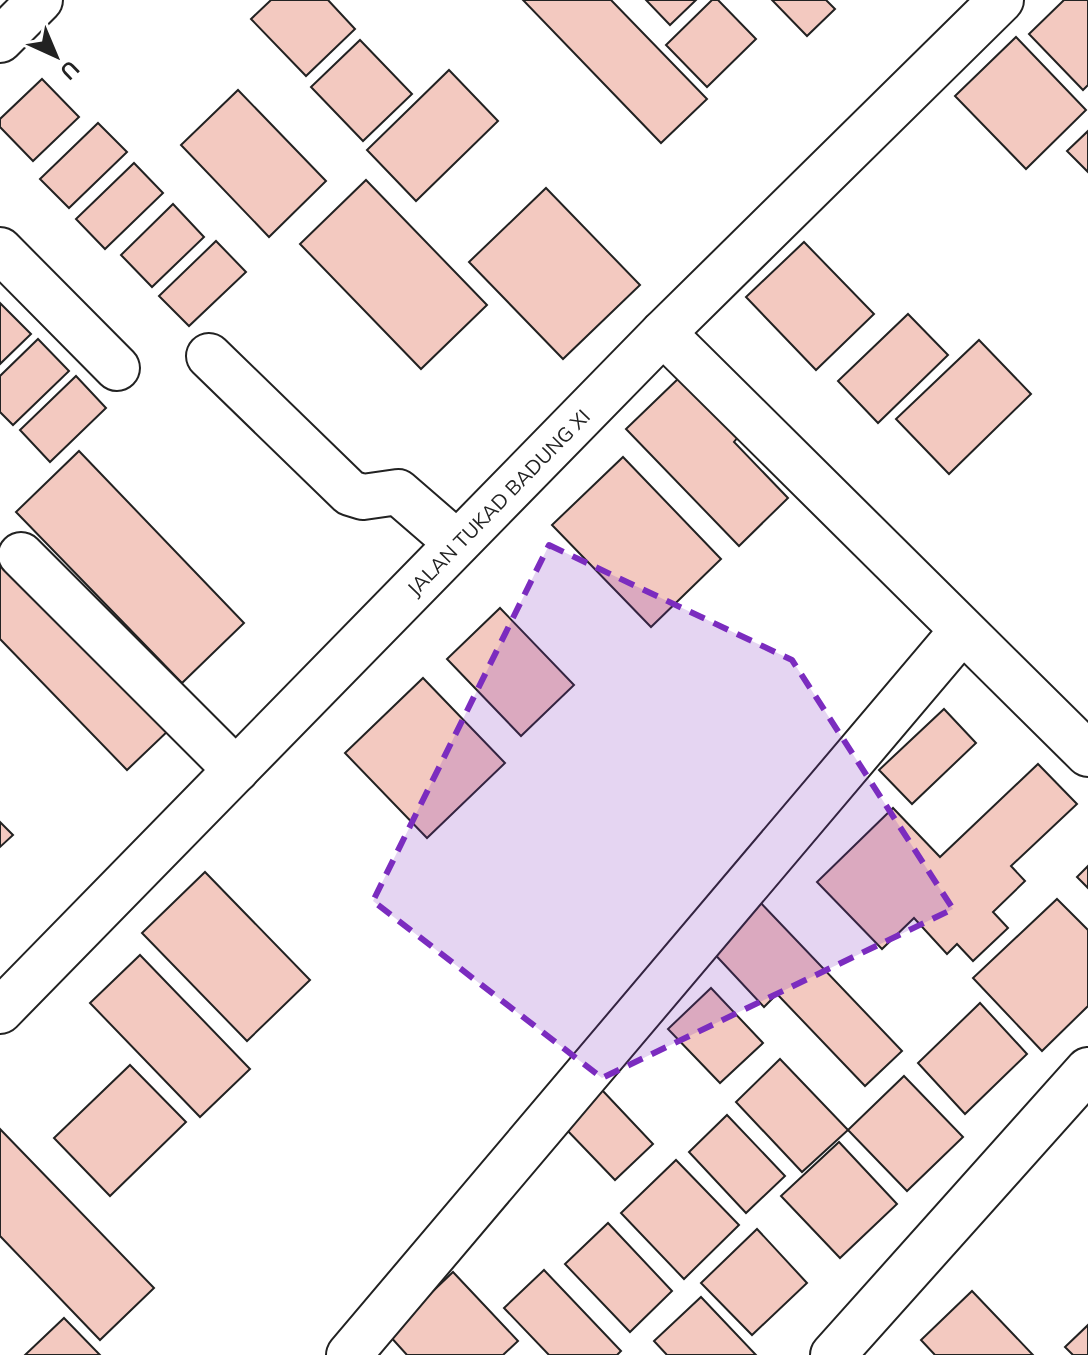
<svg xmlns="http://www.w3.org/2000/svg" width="1088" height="1355" font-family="Mulish,sans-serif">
<rect width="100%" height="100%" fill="#fff"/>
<g fill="#f3c9c0" stroke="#222" stroke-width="2">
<path d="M271,0h57l27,29 -49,47 -55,-57z"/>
<path d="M523,0h88l96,99 -46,44z"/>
<path d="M646,0h50l-26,25z"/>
<path d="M712,0h6l38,39 -49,48 -41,-42z"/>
<path d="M772,0h54l9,9 -28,27z"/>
<path d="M1064,0h24v85l-5,5 -54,-56z"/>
<path d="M1016,37l70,73 -60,59 -71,-73z"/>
<path d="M360,40l52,54 -49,47 -52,-54z"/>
<path d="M449,70l49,51 -82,80 -49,-51z"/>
<path d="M42,79l37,38 -46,44 -33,-34v-8z"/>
<path d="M238,90l88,91 -57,56 -88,-92z"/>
<path d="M98,123l29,29 -58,56 -29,-29z"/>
<path d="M1088,131v41l-21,-21z"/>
<path d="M134,163l29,30 -58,56 -29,-30z"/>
<path d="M366,180l121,125 -66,64 -121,-125z"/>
<path d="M546,188l94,97 -77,74 -94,-97z"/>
<path d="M173,204l31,33 -52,50 -31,-32z"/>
<path d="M216,241l30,31 -57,54 -30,-30z"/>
<path d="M804,242l70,72 -58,56 -70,-73z"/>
<path d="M0,303l31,31 -31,30z"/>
<path d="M908,314l40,41 -70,68 -40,-42z"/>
<path d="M38,339l31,32 -56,54 -13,-13v-36z"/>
<path d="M979,340l52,54 -82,80 -53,-55z"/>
<path d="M76,376l30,32 -56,54 -30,-32z"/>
<path d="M680,377l58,60 -4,5 54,56 -49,48 -113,-117z"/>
<path d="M79,451l165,172 -62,60 -166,-171z"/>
<path d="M623,457l98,102 -70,68 -99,-102z"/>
<path d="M0,551l171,177 -44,42 -127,-131z"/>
<path d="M500,608l74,77 -53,51 -74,-77z"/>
<path d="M423,678l82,85 -78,75 -82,-85z"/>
<path d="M944,709l32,34 -64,61 -33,-34z"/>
<path d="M1038,764l39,40 -66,62 14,15 -32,31 15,16 -35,33 -16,-17 -10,10 -33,-36 -32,31 -65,-67 76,-74 47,49z"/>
<path d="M0,822l13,13 -13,12z"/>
<path d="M1088,866v22l-11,-11z"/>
<path d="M205,872l105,108 -63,61 -105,-108z"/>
<path d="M1057,899l31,31v76l-46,45 -69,-73z"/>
<path d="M758,900l144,151 -37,35 -88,-92 -13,13 -56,-60z"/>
<path d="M140,955l110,114 -50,48 -110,-114z"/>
<path d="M711,988l52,55 -43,40 -52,-54z"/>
<path d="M980,1003l47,51 -62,60 -47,-51z"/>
<path d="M780,1059l68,71 -46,42 -66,-70z"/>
<path d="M130,1065l56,57 -76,74 -56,-58z"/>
<path d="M904,1076l59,61 -56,54 -59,-61z"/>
<path d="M602,1090l51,54 -38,36 -51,-53z"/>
<path d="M727,1115l58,61 -39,37 -57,-61z"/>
<path d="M0,1129l154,159 -54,52 -100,-104z"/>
<path d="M839,1142l58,62 -57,54 -59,-62z"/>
<path d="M676,1160l63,65 -55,54 -63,-66z"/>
<path d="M608,1223l64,68 -42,41 -65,-68z"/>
<path d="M757,1229l50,54 -55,52 -51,-52z"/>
<path d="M544,1270l77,81 -4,4h-68l-45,-47z"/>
<path d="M453,1272l65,69 -15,14h-96l-19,-21z"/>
<path d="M972,1291l61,64h-98l-14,-15z"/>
<path d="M701,1297l55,58h-89l-13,-14z"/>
<path d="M64,1318l36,37h-75z"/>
<path d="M1088,1325v30h-15l-8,-8z"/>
</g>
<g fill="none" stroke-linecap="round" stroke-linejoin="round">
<g stroke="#222" stroke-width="48">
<g id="minor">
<path d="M0,40l40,-40"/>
<path d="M0,250l117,118"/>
<path d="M663,333l425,421"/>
<path d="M209,356l141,137 13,4 35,-5 59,51"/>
<path d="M21,555l215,215"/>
<path id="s1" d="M0,1011l663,-678 338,-333"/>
<path d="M349,1355l612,-723"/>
<path d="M833,1355l255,-285"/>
</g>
</g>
<use href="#minor" stroke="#fff" stroke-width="44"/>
</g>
<path fill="#7b2cbf" fill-opacity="0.2" stroke="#7b2cbf" stroke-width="6" stroke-dasharray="16 10" stroke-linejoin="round" d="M549,545l243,115 161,249 -351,169 -229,-177z"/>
<g text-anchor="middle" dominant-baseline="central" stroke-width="6" stroke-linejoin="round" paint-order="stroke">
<g font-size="20" fill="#222" stroke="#fff">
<text stroke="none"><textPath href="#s1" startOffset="712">JALAN TUKAD BADUNG XI</textPath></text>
</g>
</g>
<g transform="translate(56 56) rotate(136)" stroke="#ffffff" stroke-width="6" paint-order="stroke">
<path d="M0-6L14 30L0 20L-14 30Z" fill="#222222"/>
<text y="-12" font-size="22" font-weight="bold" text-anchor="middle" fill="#222222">U</text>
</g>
</svg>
